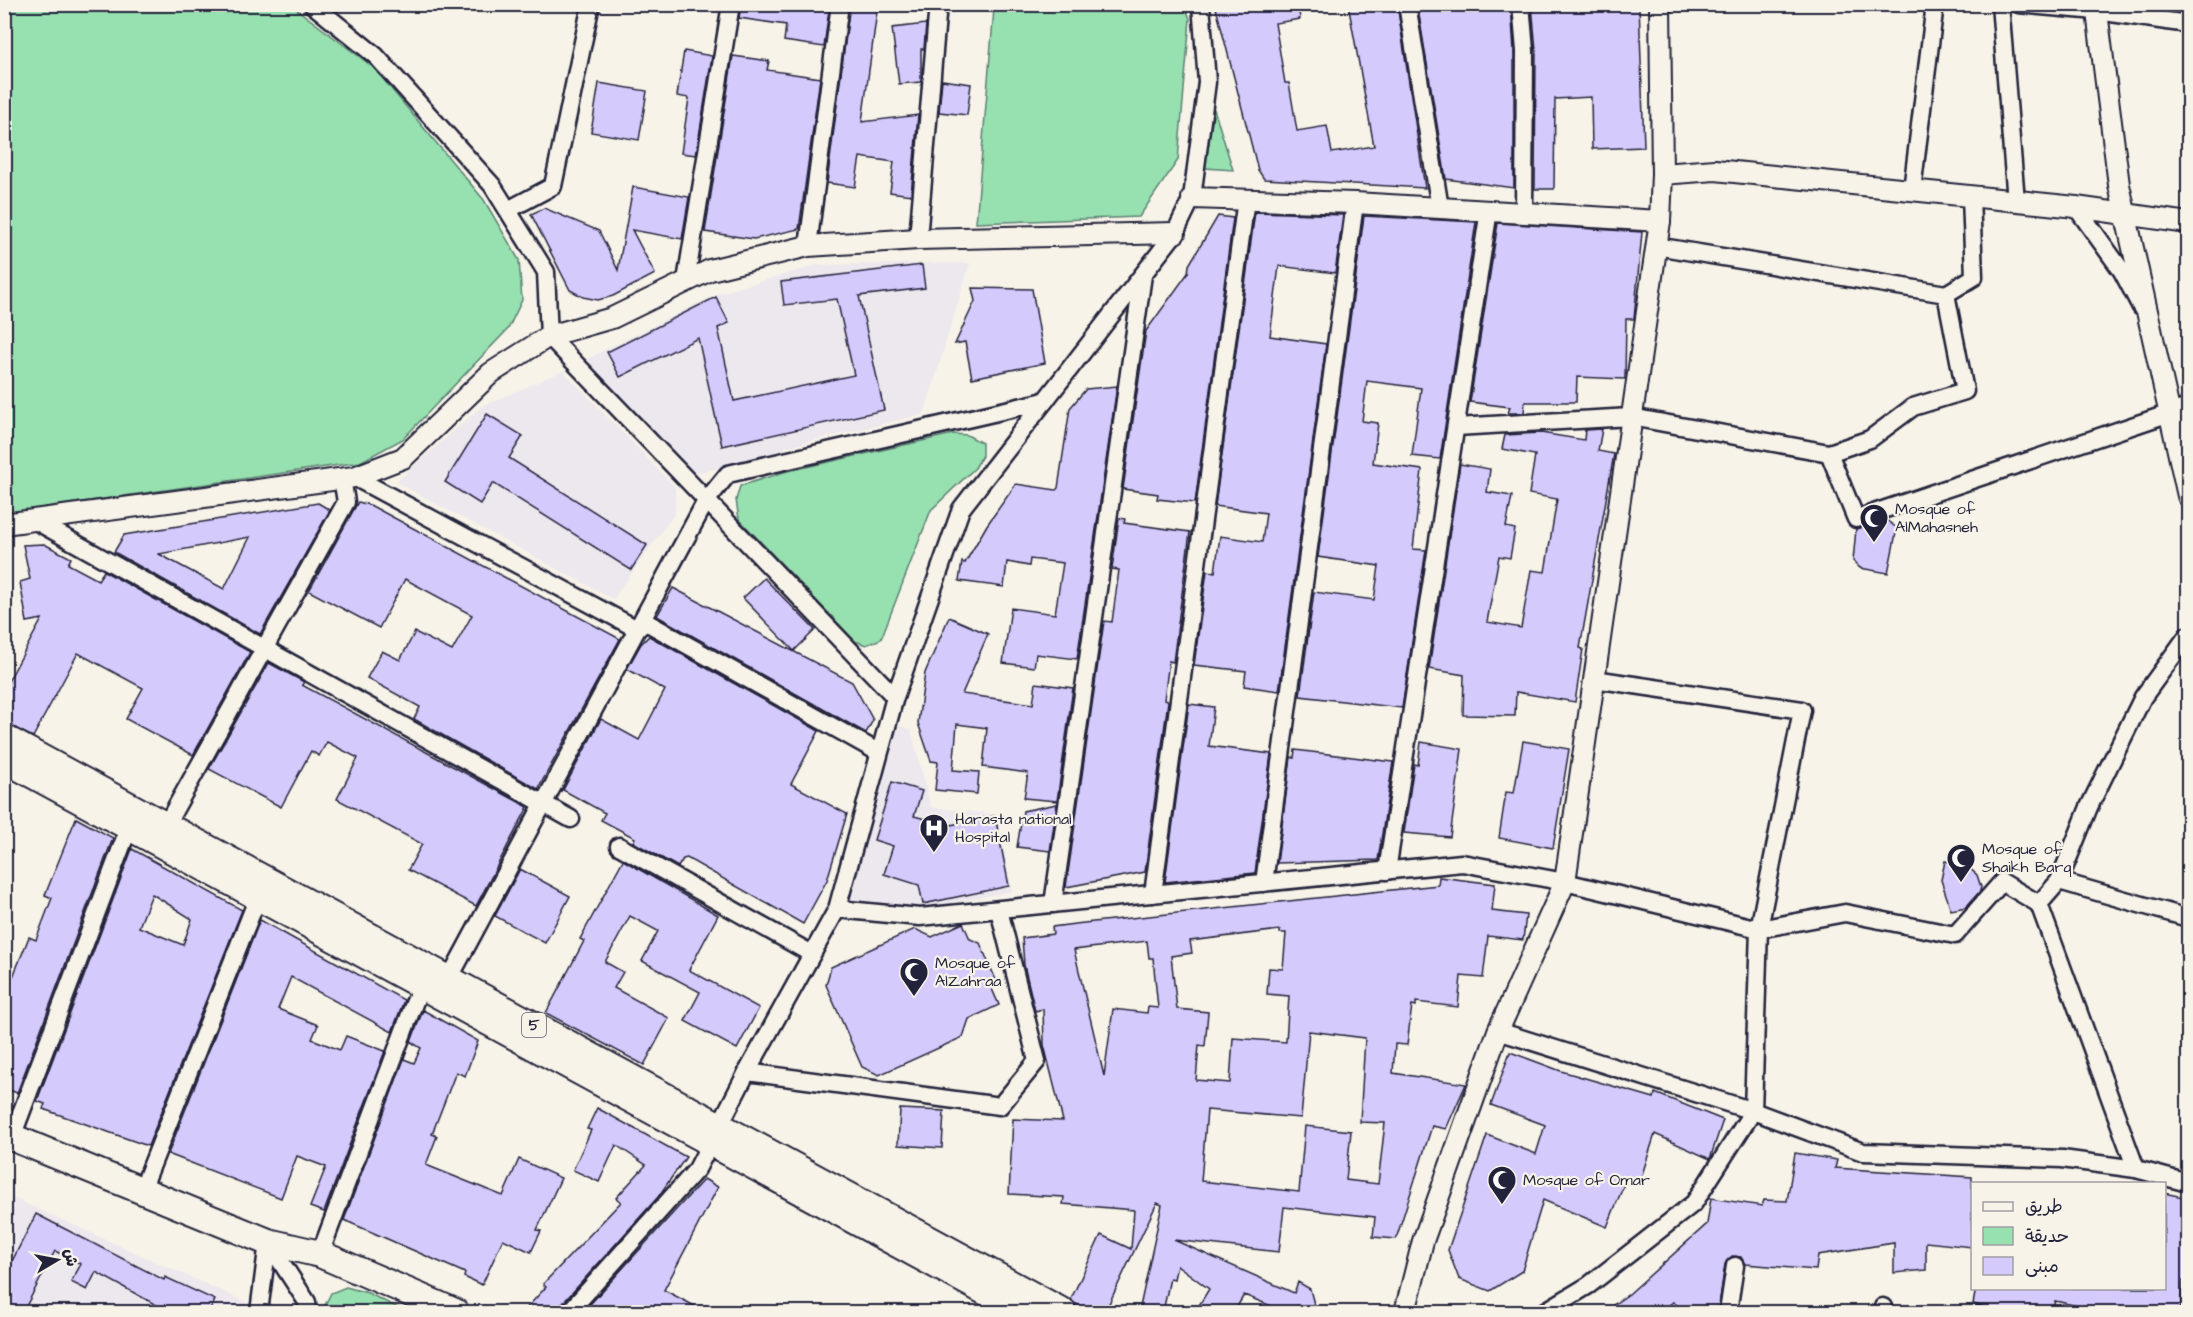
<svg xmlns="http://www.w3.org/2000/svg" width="2193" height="1317" font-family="'Architects Daughter','Playpen Sans Arabic',sans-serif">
<rect width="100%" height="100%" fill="#f7f3e8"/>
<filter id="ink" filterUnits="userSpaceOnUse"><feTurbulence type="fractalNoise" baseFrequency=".0167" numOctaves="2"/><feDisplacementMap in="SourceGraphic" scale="12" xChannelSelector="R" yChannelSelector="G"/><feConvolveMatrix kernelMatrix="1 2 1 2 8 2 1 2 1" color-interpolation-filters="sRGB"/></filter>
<g filter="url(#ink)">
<g fill="#ede7ee">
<path d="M970,263l-46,151 -138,33 -5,9 -87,17 -111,-112 134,-67 101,-29z"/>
<path d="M563,371l112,116v26l-62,86 -217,-117 85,-75z"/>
<path d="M897,724l14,6 20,77 66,8 15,76 -91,18 -71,-8z"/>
<path d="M4,1194l244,109 -2,9h-241z"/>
</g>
<g fill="#97e0af" stroke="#5c8175" stroke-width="1.5">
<path d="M4,5h287l82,62 111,133 35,60 3,40 -14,29 -105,110 -43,23 -355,51z"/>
<path d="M1048,5h137l5,14 -12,141 -39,57 -163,6 18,-214z"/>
<path d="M1214,109l19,61 -28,-2z"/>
<path d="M953,434l14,1 15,8v13l-7,12 -44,42 -50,129 -15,6 -11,-4 -116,-122 -3,-19 4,-14 44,-14z"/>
<path d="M346,1287l22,6 38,19h-81l-1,-5 7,-14z"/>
</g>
<g fill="#d5cafc" stroke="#22223b" stroke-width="1.5" fill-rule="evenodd">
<path d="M741,4h48l40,6 -5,37 -40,-6 2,-16 -47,-7z"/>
<path d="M850,4h28l-16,118 56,-7 -7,80 -21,-3 4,-30 -34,-5 -5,30 -28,-4z"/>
<path d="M1215,4h83l2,15 -25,4 10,60h4l8,48 30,-5 5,27 42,-7 -26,-142h49l28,184 -161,-9 -6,-9z"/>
<path d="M1443,4h68l3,47v137l-68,-9 -28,-170z"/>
<path d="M1532,4h107l5,143 -52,2 -1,-52 -36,2 -1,90h-19l1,-138z"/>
<path d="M926,24l-2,25h-3v33l-22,2 -7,-56z"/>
<path d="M684,51l28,5 -16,99 -15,-2 8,-55 -12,-2z"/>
<path d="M733,56l36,5 -2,9 53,8 -21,151 -45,10 -49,-7z"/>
<path d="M942,80l29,4 -4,31 -28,-3z"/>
<path d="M599,83l48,8 -8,49 -48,-8z"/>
<path d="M633,187l56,10 -7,42 -50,-9 23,44 -42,22 -15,4 -15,-3 -13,-7 -39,-76 13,-6 55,23 19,39z"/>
<path d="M1255,212l88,3 -8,58 -56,-7 -9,70 56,8 -47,347 -35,-5 2,-15 -52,-6 13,-94 8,1 5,-36 42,6 4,-29 -51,-7z"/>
<path d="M1218,216l15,2 -38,285 -38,-4 1,-5 -35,-5 23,-158 42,-58 1,-8z"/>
<path d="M1364,216l112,6 -36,237 -28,-3 9,-68 -54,-7 -5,40 16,2 -5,40 49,7 -9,79 13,1 -24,158 -102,-12 14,-104 60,8 5,-34 -61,-9z"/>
<path d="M1498,223l144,9 -8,87h-8l-1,60 -48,-2 -1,25h-51l-1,11h-16l2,-6 -40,-5z"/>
<path d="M922,265l3,23 -66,8 25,114 -162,36 -24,-108 -78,39 -13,-25 109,-55 13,26 -11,5 16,73 120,-26 -17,-76 -53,6 -3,-23z"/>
<path d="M972,288l60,1 13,74 -73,15 -7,-36 -10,2 20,-43z"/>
<path d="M1117,386l-40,273 -41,-5 -2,13 -31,-4 8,-55 44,6 8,-51 -33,-4 -1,7 -22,-4 -3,25 -45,-6 3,-19 3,1 22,-38 29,-41 40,6 2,-2 12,-80 16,-19z"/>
<path d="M487,414l36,22 -14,22 138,87 -16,25 -138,-87 -13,21 -35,-22z"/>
<path d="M1602,429l-4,22 16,3 -34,194 3,1 -8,53 -59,-10 -1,24 -52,-1 1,-40 -35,-6 31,-205 30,5 -3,23 25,4 -6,31 9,2 -5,29 -11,-2 -12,66 34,6 10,-58 14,2 12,-73 -28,-5 6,-39 -33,-6 3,-14 36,-2 43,7 1,-10z"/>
<path d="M358,502l12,3 250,134 -82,150 -124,-70 6,-12 -53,-29 15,-27 18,9 15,-28 37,19 20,-36 -67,-36 -26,49 -70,-37z"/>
<path d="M318,503l12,7 -70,124 -146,-82 10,-17zM250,537l-26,52 -65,-35z"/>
<path d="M1119,518l6,1 -1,4 66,9 -17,130 -4,-1 -5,39 4,1 -23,171 -79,15 38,-266 8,1 7,-52 -7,-1z"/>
<path d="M1886,520l11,8 -9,45 -28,-5 -7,-7 3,-32z"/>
<path d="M44,544l27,14 -3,6 30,16 6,-9 146,81 -57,103 -67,-36 17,-31 -65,-35 -45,84 -29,-14v-34l38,-70 -15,3 -7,-40 10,-3 -7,-34z"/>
<path d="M764,578l51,52 -21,21 -51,-53z"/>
<path d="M673,588l179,94 21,38 -7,13 -209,-117z"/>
<path d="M949,617l39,17 -26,60 71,10 3,-21 37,5 -16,113 -33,-3 4,-25 -45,-6 4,-39 -30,-4 -4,46 26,2 -2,22 -42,-4 3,-28 -7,-1 -13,-38 7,-50z"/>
<path d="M649,636l170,95 -28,53 56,30 -20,66 -24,44 -116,-66 -4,1 -5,8 -45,-25 2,-4 -34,-18 4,-7 -42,-23 38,-71 38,21 26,-50 -38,-21 14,-25z"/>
<path d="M269,663l35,19 -2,3 226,122 -52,99 -68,-36 14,-26 -85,-45 21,-41 -31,-16 -8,14 -8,-5 -30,56 -72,-38z"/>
<path d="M1189,704l25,3 -5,39 62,8 -16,119 -90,9z"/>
<path d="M1523,741l46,8 -16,99 -54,-10 7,-46 8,1z"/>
<path d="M1421,742l41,7 -12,88 -46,-4 10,-69 4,1z"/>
<path d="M1295,750l98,12 -15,98 -101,3 14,-106 3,1z"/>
<path d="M892,782l30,9 -8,25 15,4 -3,10 69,-14 14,70 -86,18 -4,-19 -35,-11 9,-28 -19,-6z"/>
<path d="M1057,804l-7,47 -33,-4 6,-36z"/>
<path d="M76,818l37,20 -96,255 -13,-5v-89l25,-62 7,3 16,-42 -7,-3z"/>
<path d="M132,849l110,61 -94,236 -105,-37 2,-5 -8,-3zM152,894l40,25 -9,26 -44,-18z"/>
<path d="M623,860l95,55 -29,55 70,38 -22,41 -52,-28 15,-29 -58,-31 16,-30 -28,-15 -25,46 18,10 -9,16 55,30 -25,47 -98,-52 38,-72 -4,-2z"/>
<path d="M1945,861l22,5 10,9 4,12 -1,4 -14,16 -15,3 -10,-30z"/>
<path d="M520,869l50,27 -25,47 -50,-27z"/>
<path d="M1439,877l56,7 -3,27 34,4 -3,25 -35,-4 -5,42 -22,-2 -3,31 -42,-5v4l-4,-1 -5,40 -12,-1 -2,29 73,11 -20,45 -14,-3 -36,113 -23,-2 2,-20 -91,-10 -5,45 -105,-12 120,53 4,-11 12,7 6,23h-30l-42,-17 -10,17h-39l14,-23 -32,-24 -3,14 -4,-1 -7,34 -23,-5 22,-102 -5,-2 -52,109h-10l-21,-9 -3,-4 30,-64 30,14 3,-39 -71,-6 1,-7 -55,-3 4,-75 50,2 -19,-76 -1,-36 -8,2 -11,-46 -2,-27 31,-4 -1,-7 23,-3 363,-39zM1280,930v3h6l-3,36 -14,-1 -2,26 22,2 -3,46 -53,-4 -3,45 -34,-3 3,-35 6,1 3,-34 -31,-3 -6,-53 21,-3 -2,-12zM1147,941l2,17h4l5,50 -10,-1 -1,6 -34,-4 -9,67 -30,-126zM1309,1031l56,7 -5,84 25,1 -7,61 -32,-4 5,-49 -46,-5 -6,66 -98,-11 6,-71 94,8z"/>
<path d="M260,920l144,80 -12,32 -101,-55 -13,32 40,16 -6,14 28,11 6,-14 39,15 -61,161 -14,-5 16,-40 -29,-11 -16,42 -113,-44z"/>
<path d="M963,923l7,16 10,4 16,37 -4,9 7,16 -30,14 -6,18 -84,38 -17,-8 -36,-82 5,-18 84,-38 17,8z"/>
<path d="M423,1010l55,31 -13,35 -9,-4 -24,62 5,2 -11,29 77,31 16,-37 42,19 -24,52 4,1 -10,21 -28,-13 -21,46 -18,-8 1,-4 -121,-53 60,-161 10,4 7,-15 -10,-6z"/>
<path d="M1510,1052l51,19 93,27 1,-5 68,27 -13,39 -55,-25 -15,47 -13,-4 -20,50 -64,-27 -21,71 -32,20 -31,-12 -11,-29 39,-115 49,19 9,-29 -54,-20z"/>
<path d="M597,1108l89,49 -28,40 -97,108 -2,7h-36l23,-25 -3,-3 78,-82 -5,-4 30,-33 -30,-20 -17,37 -26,-12 18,-40 -4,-1z"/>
<path d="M900,1109l44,2 -2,37 -44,-3z"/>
<path d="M1795,1153l42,7 -2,8 137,9v70l-46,-5v28l-32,3v-30l-76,12 -2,15 -71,-6 -4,-7 -9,-1 -7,8 -7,48h-32l-13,-10 -13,10h-57l26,-18 78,-70 4,-26 51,8 2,-6 23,1z"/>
<path d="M704,1179l14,8 -54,103 42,22h-123z"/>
<path d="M2164,1193l24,5v84l-5,-1 -3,31h-94l1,-4 -32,-7 -3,11h-15l-46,-3 -18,-5 3,-16h188z"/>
<path d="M36,1214l128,66 1,-3 50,23 -6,12h-40l-73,-40 -9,18 -16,-8 10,-18 -26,-13 -32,61h-19v-35z"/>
</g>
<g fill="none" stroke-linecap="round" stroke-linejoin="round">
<g stroke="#22223b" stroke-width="21">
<g id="minor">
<path d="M312,4l64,52 116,129 54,87 3,64 346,361"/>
<path d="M1407,4l33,204"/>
<path d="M1521,4l4,47 -1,161"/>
<path d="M2000,4l16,197"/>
<path d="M2018,4l79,7 91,13"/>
<path d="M1912,190l23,-186"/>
<path d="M2076,207l46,64 19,36"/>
<path d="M508,210l45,-24 38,-182"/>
<path d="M918,239l20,-235"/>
<path d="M808,246l32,-242"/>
<path d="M1656,246l290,48 28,-17 -3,-81"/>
<path d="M686,281l45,-277"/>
<path d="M1456,427l175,-10 198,36 27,66 332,-112"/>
<path d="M1829,453l41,-14 43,-32 52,-16 -19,-97"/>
<path d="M354,477l283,152 9,-7 232,130"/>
<path d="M34,520l537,299"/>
<path d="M161,834l185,-332 -4,-24"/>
<path d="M619,846l193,108"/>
<path d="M1387,871l102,-661"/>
<path d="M2059,881l129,37"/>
<path d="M1264,883l91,-680"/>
<path d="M1153,894l93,-695"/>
<path d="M1053,904l90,-629"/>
<path d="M837,909l83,8 542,-54 103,19 194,47 86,-16 110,22 47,-53 37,22"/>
<path d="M449,979l257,-478 22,-27 317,-73"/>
<path d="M1498,1031l255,80 110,41 199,7 74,10 52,14"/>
<path d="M747,1072l253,34 37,-45 -38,-151"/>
<path d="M12,1137l117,-310"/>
<path d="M2136,1169l-97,-265 20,-23 30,-74 54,-110 45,-62"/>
<path d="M142,1190l116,-293"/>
<path d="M320,1254l101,-269"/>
<path d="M259,1312l9,-70 39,60 1,10"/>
<path d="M569,1312l128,-143 50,-97 90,-163 58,-212 66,-188 214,-276 17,-35 15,-116 -6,-78"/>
<path d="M1544,1312l45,-27 105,-82 59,-92 6,-182 43,-219 -208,-31"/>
<path d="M1728,1312l7,-46"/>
<path d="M1882,1312l1,-5"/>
</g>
</g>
<g stroke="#22223b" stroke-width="24">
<g id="tertiary">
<path d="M2096,4l23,181 69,311"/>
<path d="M1662,174l53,-4 361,37 112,16"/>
<path d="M1192,198l163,5 305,18"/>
<path d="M4,524l350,-47 49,-19 88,-85 58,-37 63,-18 98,-48 98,-24 110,-7 257,-6"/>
<path d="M1405,1312l18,-71 75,-210 67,-149 95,-661 2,-47 -2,-170"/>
</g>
</g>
<g stroke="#22223b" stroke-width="30">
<g id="primary">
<path d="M4,738l1059,574"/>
<path d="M4,759l1019,553"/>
<path d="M4,1134l264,108 52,12 135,58"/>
</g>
</g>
<use href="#minor" stroke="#f7f3e8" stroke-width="16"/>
<use href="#tertiary" stroke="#f7f3e8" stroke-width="20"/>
<use href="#primary" stroke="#f7f3e8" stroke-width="26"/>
</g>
</g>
<defs>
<g id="mosque-pin" transform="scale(1.5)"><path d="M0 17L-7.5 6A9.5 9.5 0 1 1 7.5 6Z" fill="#22223b" stroke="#f7f3e8"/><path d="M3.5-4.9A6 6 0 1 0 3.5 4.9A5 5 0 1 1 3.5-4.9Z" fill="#fff"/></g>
<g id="hospital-pin" transform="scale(1.5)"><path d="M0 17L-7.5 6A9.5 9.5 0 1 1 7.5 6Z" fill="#22223b" stroke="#f7f3e8"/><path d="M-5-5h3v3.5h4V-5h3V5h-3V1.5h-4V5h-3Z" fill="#fff"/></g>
</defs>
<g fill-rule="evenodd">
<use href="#mosque-pin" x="1874" y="518"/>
<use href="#hospital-pin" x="934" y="828"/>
<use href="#mosque-pin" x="1961" y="858"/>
<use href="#mosque-pin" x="914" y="972"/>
<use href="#mosque-pin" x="1502" y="1180"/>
</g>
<g text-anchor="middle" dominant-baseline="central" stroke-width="4.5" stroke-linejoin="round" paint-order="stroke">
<rect fill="#f7f3e8" stroke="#62616f" stroke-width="1.5" x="522" y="1013" width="24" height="24" rx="4.5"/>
<g font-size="15" font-weight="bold" fill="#22223b">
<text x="534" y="1025">5</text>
</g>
<g font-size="16" fill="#22223b" stroke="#f7f3e8" text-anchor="start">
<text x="1895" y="509">Mosque of<tspan x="1895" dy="18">AlMahasneh</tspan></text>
<text x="955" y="819">Harasta national<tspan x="955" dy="18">Hospital</tspan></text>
<text x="1982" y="849">Mosque of<tspan x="1982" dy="18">Shaikh Barq</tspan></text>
<text x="935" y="963">Mosque of<tspan x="935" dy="18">AlZahraa</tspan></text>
<text x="1523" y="1180">Mosque of Omar</text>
</g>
</g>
<rect width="2193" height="1317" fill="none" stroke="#f7f3e8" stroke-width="24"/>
<rect x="12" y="12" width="2169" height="1293" fill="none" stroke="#22223b" stroke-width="2" filter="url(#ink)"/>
<rect x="1971" y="1182" width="195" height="108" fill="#f7f3e8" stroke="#a29fa3" stroke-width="1.5"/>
<rect x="1983" y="1202" width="30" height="9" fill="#f7f3e8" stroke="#a29fa3" stroke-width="1.5"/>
<text x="2025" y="1212" font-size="18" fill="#22223b">طريق</text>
<rect x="1983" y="1227" width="30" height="18" fill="#97e0af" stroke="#a29fa3" stroke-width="1.5"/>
<text x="2025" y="1242" font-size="18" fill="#22223b">حديقة</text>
<rect x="1983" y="1257" width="30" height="18" fill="#d5cafc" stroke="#a29fa3" stroke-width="1.5"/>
<text x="2025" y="1272" font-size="18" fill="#22223b">مبنى</text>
<g transform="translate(57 1260) rotate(80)" stroke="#f7f3e8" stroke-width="4.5" paint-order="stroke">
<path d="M0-4.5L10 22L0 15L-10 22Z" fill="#22223b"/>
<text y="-9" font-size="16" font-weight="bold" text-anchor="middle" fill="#22223b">ش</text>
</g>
</svg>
